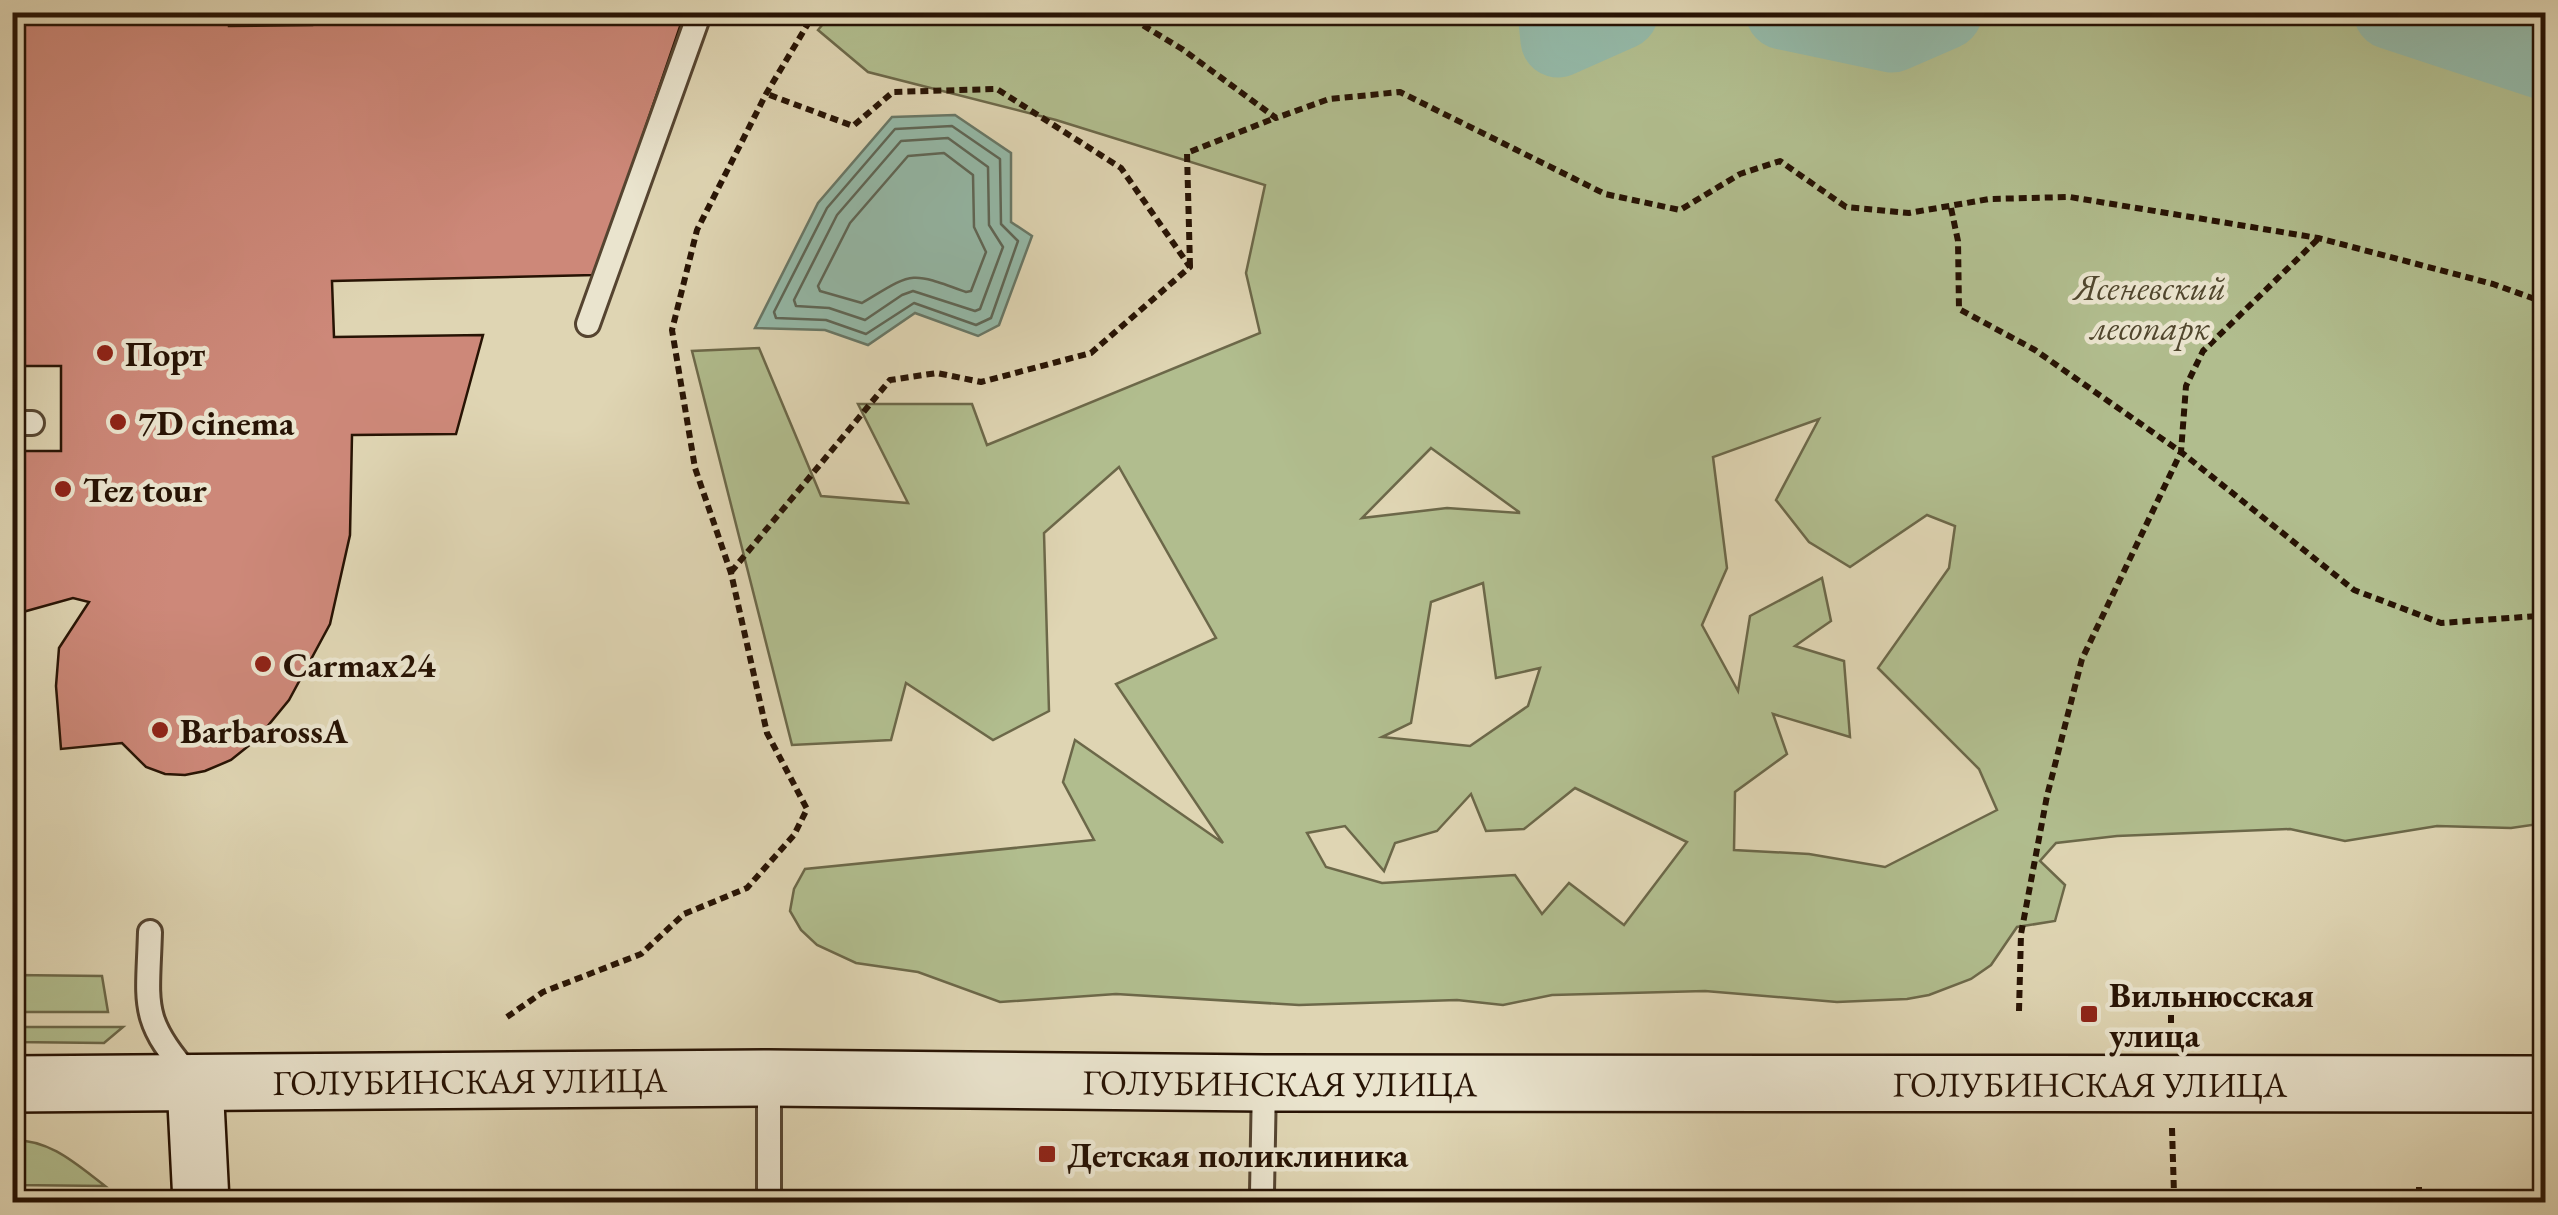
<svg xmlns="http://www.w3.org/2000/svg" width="2558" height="1215" font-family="'EB Garamond',serif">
<rect width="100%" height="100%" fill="#dfd5b3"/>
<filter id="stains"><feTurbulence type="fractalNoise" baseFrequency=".002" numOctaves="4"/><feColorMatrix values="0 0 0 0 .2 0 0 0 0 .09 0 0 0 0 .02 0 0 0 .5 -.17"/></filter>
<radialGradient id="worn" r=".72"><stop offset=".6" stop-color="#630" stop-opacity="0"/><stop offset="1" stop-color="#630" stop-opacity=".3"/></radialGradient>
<g fill="#b1bd8e" stroke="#6c6849" stroke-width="2.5" fill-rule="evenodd">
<path d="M833,12l1712,1v810l-34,5 -74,-2 -92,15 -55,-12 -173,7 -61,7 -16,18 25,24 -10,36 -38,6 -26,38 -20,14 -42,16 -22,4 -70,3 -132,-11 -153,4 -49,10 -46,-5 -158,5 -183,-11 -116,8 -82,-30 -62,-9 -39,-18 -16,-15 -11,-19 4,-22 11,-20 289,-29 -31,-58 12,-42 148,103 -107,-159 100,-46 -97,-171 -75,66 5,178 -56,29 -87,-57 -15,57 -99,5 -100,-394 67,-3 62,148 87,7 -50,-99h114l15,41 273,-112 -14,-60 19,-88 -209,-65 -188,-48 -50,-42zM1819,419l-43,81 33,42 41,25 77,-52 28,11 -6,42 -71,100 101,101 18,41 -112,57 -76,-13 -75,-4 1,-58 52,-38 -14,-40 77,23 -6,-76 -49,-15 36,-25 -9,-43 -72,38 -12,75 -36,-66 25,-57 -14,-111zM1431,448l88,64v1l-72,-5 -85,10zM1483,583l13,95 44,-10 -12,38 -58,40 -88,-9 29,-14 20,-121zM1575,788l112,54 -63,83 -55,-42 -27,31 -27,-39 -133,8 -56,-16 -19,-34 38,-7 39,45 11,-28 42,-12 34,-37 15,37 38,-2z"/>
<path d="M13,975l89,1 6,36h-95z"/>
<path d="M13,1027h110l-19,16 -91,-1z"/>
<path d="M13,1140c38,0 63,24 92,46l-92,-1z"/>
</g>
<path fill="#94b9a8" stroke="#687766" stroke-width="2.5" d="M955,115l56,38v69l21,14 -33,89 -21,11 -63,-23 -47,32 -43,-15 -70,-2 63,-125 74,-86z"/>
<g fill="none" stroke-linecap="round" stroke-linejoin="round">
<g stroke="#5e6656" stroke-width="2.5">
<path d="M952,126l48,33 1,65 17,17 -27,77 -15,7 -62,-22 -48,31 -40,-14 -50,-2 -2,-6 53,-104 68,-79z"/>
<path d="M948,138l40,29 1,58 14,22 -23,62 -5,2 -62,-20 -11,4 -37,25 -36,-12 -33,-2 -2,-6 43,-85 64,-74z"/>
<path d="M944,153l29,22 1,52 12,25 -15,39 -5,1c-58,-21 -52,-20 -104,11l-42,-12 -2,-5 32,-63 58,-67z"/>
</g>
<g stroke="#94b9a8" stroke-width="75">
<path d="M1555,12l3,28 63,-28"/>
<path d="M1783,12l109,23 53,-23"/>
<path d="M2391,12l155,51"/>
</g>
</g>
<path fill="#cd8879" stroke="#271304" stroke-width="2.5" d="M12,12h217v14l83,-1v-13h373l-90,263 -263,6 2,56 149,-2 -27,99 -104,1 -2,100 -20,89 -41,76 -32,39 -26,21 -26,11 -20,4 -20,-1 -19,-7 -24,-24 -61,6 -5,-63 3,-38 30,-46 -16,-4 -61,17v-164h49v-85h-49z"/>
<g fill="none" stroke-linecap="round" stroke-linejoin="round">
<g stroke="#554430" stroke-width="28">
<g id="lane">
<path d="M588,324l112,-312"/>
<path d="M12,423h20"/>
<path d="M150,932c-2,72 -11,87 40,144"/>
<path d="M1264,1083l-2,109 5,10"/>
<path d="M769,1202v-124"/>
</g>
</g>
<g stroke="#271304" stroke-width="60">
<g id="secondary">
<path d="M195,1083l6,119"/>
<path id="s1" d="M12,1084l757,-6 495,5 1282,1"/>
</g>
</g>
<g stroke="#271304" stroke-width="6" stroke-dasharray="8 5" stroke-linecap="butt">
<path d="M1121,12l61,37 94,69 53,-19 71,-7 205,102 75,16 60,-36 40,-13 66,46 63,6 80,-14 81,-2 248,41 175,46 53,19"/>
<path d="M1951,208l7,33 1,68 76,41 146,102 173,138 87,33 96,-7 9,2"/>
<path d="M1190,266l-3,-113 88,-35"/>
<path d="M731,572l159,-192 47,-7 44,9 110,-29 99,-86 -69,-99 -124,-79 -104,3 -40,34 -86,-32"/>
<path d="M2019,1011l2,-77 26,-138 35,-137 99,-207 5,-66 17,-35 115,-112"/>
<path d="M507,1017l36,-25 98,-38 43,-40 63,-26 47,-53 13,-26 -40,-76 -36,-160 -36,-105 -23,-138 25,-100 69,-136 49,-82"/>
<path d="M2171,1036v-24"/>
<path d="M2172,1128l2,66"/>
<path d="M2419,1187v15"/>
<path d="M12,1193h82"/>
<path d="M2119,1202l6,-6"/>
</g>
<use href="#lane" stroke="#eae4ce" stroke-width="22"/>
<use href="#secondary" stroke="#eae4ce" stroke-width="55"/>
</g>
<g fill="#8f2418" stroke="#eae4ce" stroke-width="4">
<circle cx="105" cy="353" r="10"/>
<circle cx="118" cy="422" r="10"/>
<circle cx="63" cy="489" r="10"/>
<circle cx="263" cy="664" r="10"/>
<circle cx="160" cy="730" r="10"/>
<rect x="2079" y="1004" width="20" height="20" rx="5"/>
<rect x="1037" y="1144" width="20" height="20" rx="5"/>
</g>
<g text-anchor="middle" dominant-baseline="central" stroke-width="9" stroke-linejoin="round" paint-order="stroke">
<g font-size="35" font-style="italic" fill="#50462d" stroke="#eae4ce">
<text x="2150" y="287">Ясеневский<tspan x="2150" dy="40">лесопарк</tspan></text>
</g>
<g font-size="35" font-weight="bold" fill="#271304" stroke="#eae4ce" text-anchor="start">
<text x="125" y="353">Порт</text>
<text x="138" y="422">7D cinema</text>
<text x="83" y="489">Tez tour</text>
<text x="283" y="664">Carmax24</text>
<text x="180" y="730">BarbarossA</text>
<text x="2109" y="994">Вильнюсская<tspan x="2109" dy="40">улица</tspan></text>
<text x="1067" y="1154">Детская поликлиника</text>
</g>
<g font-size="35" fill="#271304" stroke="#eae4ce">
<text stroke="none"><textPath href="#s1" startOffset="458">ГОЛУБИНСКАЯ УЛИЦА</textPath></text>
<text stroke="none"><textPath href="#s1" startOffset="1268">ГОЛУБИНСКАЯ УЛИЦА</textPath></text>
<text stroke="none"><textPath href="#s1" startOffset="2078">ГОЛУБИНСКАЯ УЛИЦА</textPath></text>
</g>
</g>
<rect width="2558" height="1215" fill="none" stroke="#dfd5b3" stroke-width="50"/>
<rect x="15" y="15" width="2528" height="1185" fill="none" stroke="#271304" stroke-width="5"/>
<rect x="25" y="25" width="2508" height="1165" fill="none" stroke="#271304" stroke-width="2.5"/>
<rect width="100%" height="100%" filter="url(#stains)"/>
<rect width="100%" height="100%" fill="url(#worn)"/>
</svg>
